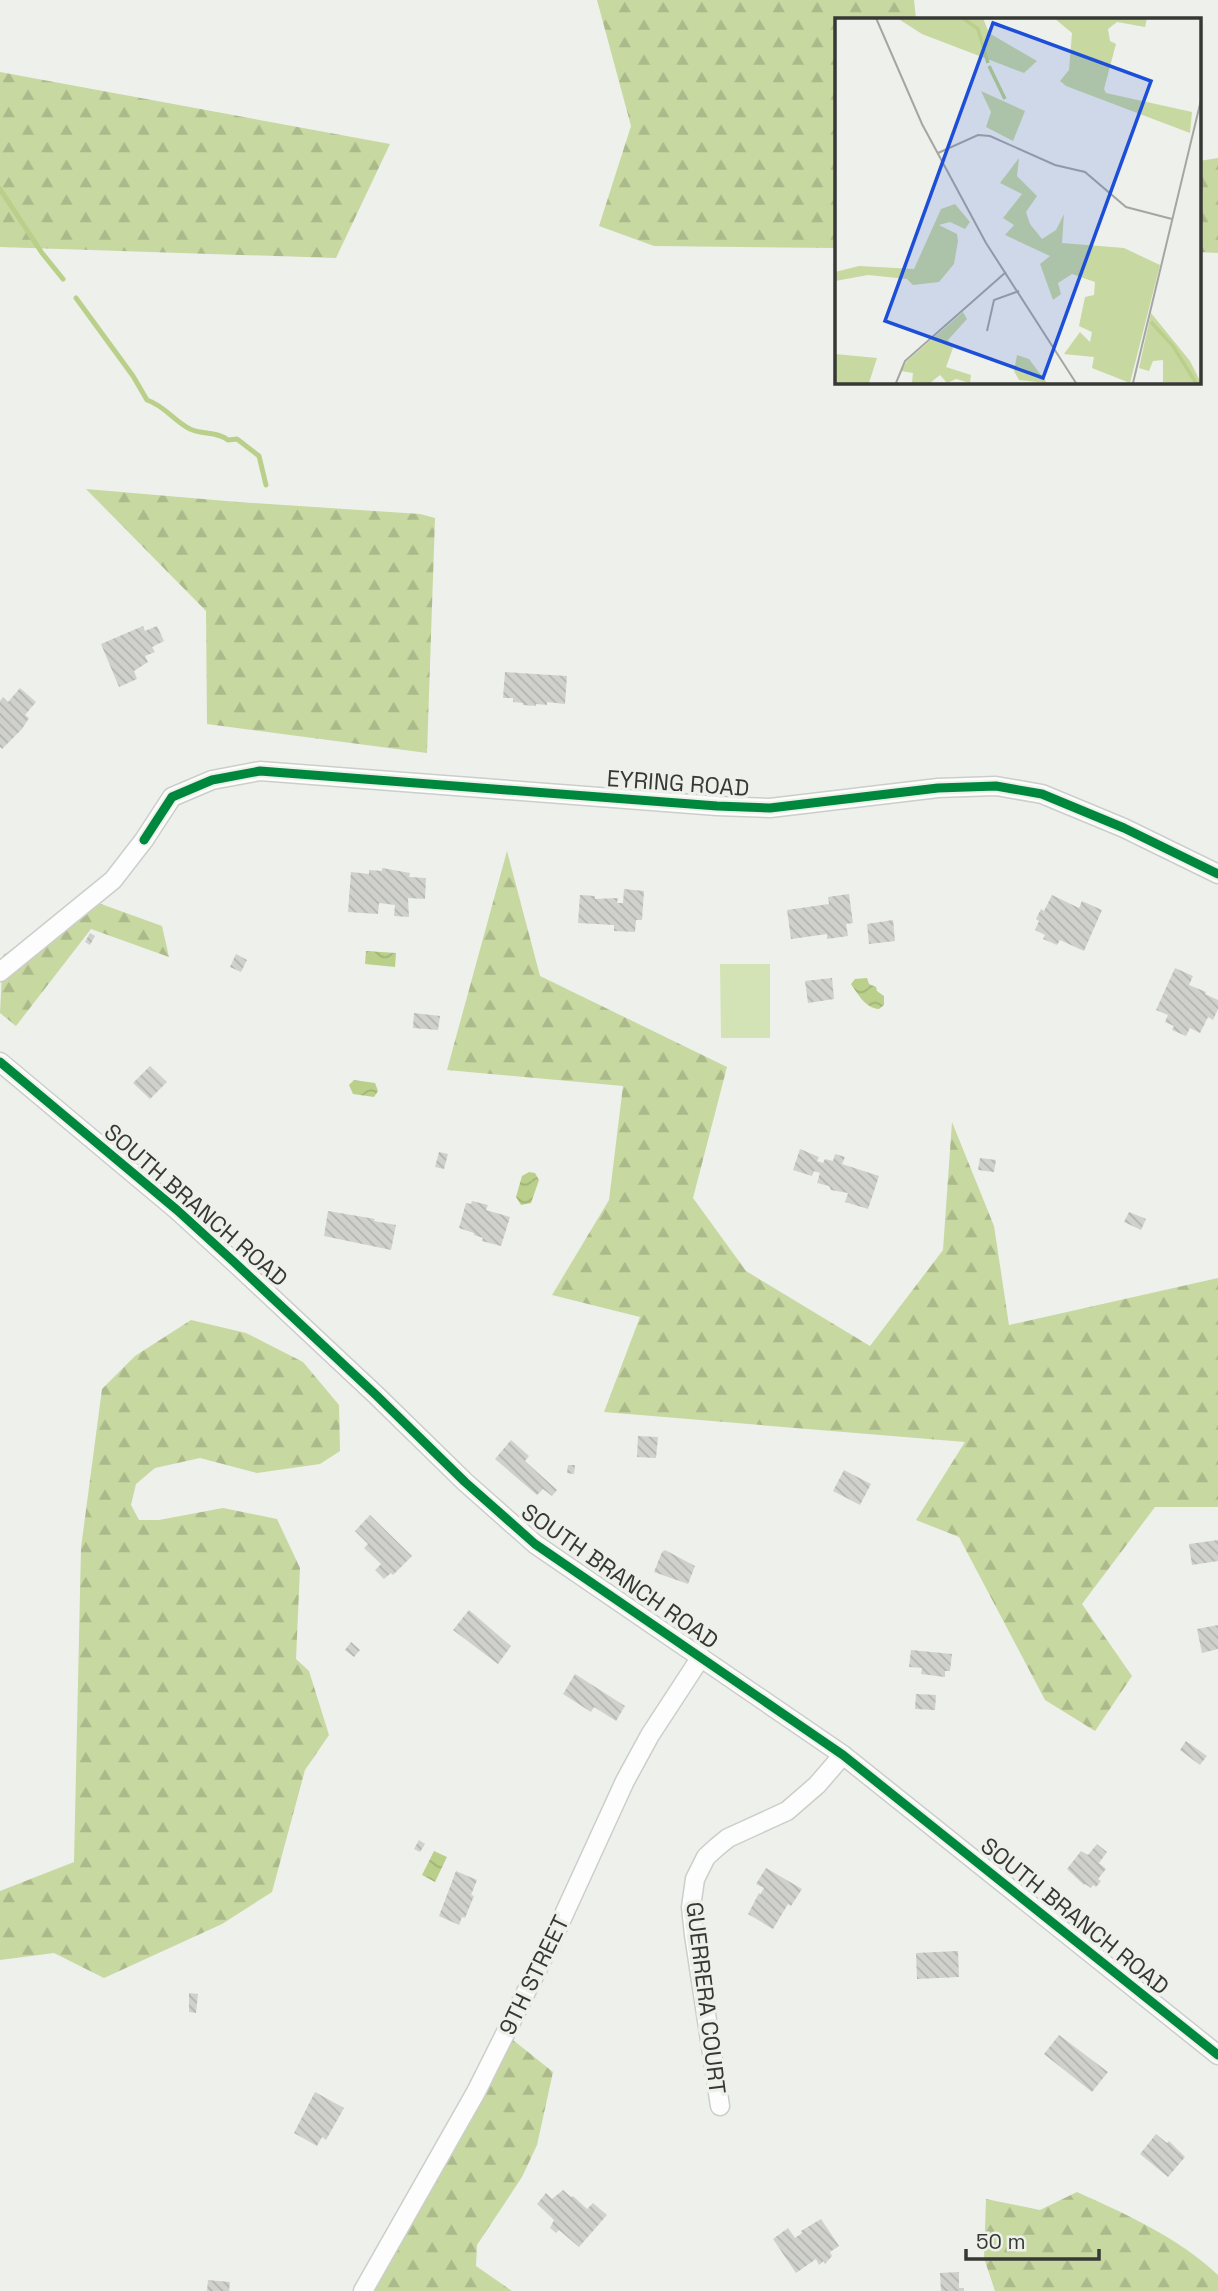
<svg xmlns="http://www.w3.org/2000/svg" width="1218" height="2291" font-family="'Space Grotesk',sans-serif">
<defs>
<pattern id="forest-firs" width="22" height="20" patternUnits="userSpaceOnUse" patternTransform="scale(1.75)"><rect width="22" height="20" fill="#c7d8a1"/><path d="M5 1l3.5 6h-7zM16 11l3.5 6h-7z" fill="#acba8b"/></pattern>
<pattern id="water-waves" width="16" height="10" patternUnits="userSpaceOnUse" patternTransform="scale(1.75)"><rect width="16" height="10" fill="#bad08a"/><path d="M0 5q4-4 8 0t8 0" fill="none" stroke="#a0b378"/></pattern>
<pattern id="building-back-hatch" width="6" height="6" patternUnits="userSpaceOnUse" patternTransform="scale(1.75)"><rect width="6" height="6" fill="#d0d1cd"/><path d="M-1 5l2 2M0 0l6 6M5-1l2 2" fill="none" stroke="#b3b4b1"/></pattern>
</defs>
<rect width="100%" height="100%" fill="#eef0eb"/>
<path fill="#d4e3b6" d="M720,964h50v74h-49z"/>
<g fill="url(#forest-firs)">
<path d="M597,0h317l2,19h-80v229l-182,-2 -55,-20 32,-100z"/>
<path d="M0,72l390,72 -54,114 -336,-11z"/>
<path d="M1218,158v95l-19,-1v-91z"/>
<path d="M86,489l152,13 182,12 15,4 -8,235 -220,-29 -1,-113z"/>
<path d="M507,851l33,125 187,91 -34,131 53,73 124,75 73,-96 9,-128 42,104 15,99 209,-47v229h-63l-73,97 50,72 -37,55 -50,-31 -86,-163 -43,-17 49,-78 -361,-30 36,-95 -88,-22 57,-95 14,-114 -176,-16z"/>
<path d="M101,904l61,22 7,31 -78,-28 -75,97 -16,-13 3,-58z"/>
<path d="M191,1320l55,13 57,29 36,43 1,46 -20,13 -63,9 -57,-15 -45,10 -19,16 -5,21 8,15h20l64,-12 54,11 23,49 -4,91 13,12 20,64 -24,35 -33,122 -50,32 -118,54 -50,-25 -54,7v-69l74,-29 7,-314 21,-159 33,-33z"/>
<path d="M513,2040l40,32 -16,73 -15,32 -45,68 -1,21 36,25h-141z"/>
<path d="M1077,2192c49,22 102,46 141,83v16h-223l-11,-33 2,-59 54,11z"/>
</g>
<g fill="url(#water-waves)">
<path d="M366,951l30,2 -1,14 -30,-3z"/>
<path d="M867,978l2,6 7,3 1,4 7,5v9l-5,4c-14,-1 -21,-15 -28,-25l4,-5z"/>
<path d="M354,1080l21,3 3,8 -4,6 -21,-3 -4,-9z"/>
<path d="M529,1172l6,1 4,7 -8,23 -10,2 -5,-8 6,-21z"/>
<path d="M434,1851l13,6 -12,25 -13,-7z"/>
</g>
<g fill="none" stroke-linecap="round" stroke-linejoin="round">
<g stroke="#bad08a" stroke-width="5">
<path d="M0,189l42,64 21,26"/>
<path d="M76,298l57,78 14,24c18,6 27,21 43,29 13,6 26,2 38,11l9,-1 22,17 7,29"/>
</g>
</g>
<g fill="url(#building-back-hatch)">
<path d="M143,626l2,5 12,-5 7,15 -12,6 3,5 -10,4 3,6 -14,9 3,8 -18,8 -18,-43z"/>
<path d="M505,672l62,4 -2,28 -18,-2v3l-11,-1v2l-13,-1v-2l-10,-1v-4h-10z"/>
<path d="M20,688l16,14 -11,13 4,3 -7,11 -20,20 -2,-2v-46l3,-4 5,5z"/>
<path d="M382,868l28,5 -1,4 17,1 -1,21 -17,-1 1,19 -15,-1 1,-11 -16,-2 -1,11 -30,-2 3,-40 18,2v-4l13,1z"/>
<path d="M624,889l20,2 -2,29h-6l-1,12 -21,-1v-6l-36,-2 2,-28 15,1v3l23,-1 -1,5h6z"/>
<path d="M849,894l4,29 -7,1 2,12 -21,3v-5l-36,5 -4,-29 42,-6 -1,-7z"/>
<path d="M1052,895l27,13 3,-7 20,9 -18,41 -24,-11 -3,5 -14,-6 2,-4 -10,-5 4,-9 -3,-2 5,-10 3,2z"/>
<path d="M893,920l2,21 -26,3 -2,-20z"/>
<path d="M90,933l5,3 -5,9 -5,-3z"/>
<path d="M236,954l11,6 -6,12 -11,-5z"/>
<path d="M1175,968l18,8 -4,9 17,7 -1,2 13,6v9l-5,11 -5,-3 -8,16 -10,-5 -4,8 -14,-6 2,-4 -9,-4 3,-7 -12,-5z"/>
<path d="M832,978l2,21 -26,4 -3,-22z"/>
<path d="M414,1013l26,3 -2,14 -25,-2z"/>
<path d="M150,1066l17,16 -17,17 -17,-16z"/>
<path d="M800,1149l19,8 -2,4 6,2 2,-4 8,2 2,-7 10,3 -3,7 37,12 -11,33 -23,-7 3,-9 -17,-3 -2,-4 -12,-3 3,-10 -6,-2 -2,5 -19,-6z"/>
<path d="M439,1152l9,2 -4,15 -9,-2z"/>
<path d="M980,1158l16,2 -2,12 -16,-2z"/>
<path d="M472,1201l16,4 -2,5 24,7 -9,29 -19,-5 1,-3 -9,-3v-2l-15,-5 7,-25 5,1z"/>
<path d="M328,1211l47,8 -1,2 22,4 -5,25 -67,-14z"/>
<path d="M1129,1212l17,7 -5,11 -17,-8z"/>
<path d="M638,1436l20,1 -2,21 -19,-1z"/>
<path d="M511,1440l18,16 -4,5 32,29 -5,6 -9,-7 -6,6 -42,-36z"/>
<path d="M568,1465h7l-1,9 -7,-1z"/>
<path d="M844,1470l27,14 -11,21 -27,-14z"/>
<path d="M370,1515l42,41 -19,19 -2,-2 -7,6 -9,-9 6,-6 -17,-16 4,-4 -13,-13z"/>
<path d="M1218,1540v21l-26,4 -3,-21z"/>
<path d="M665,1550l30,16 -7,18 -34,-12 8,-20z"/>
<path d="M469,1610l42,36 -13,18 -45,-34z"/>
<path d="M1218,1625v24l-16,4 -5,-24z"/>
<path d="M351,1642l9,8 -6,7 -9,-7z"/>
<path d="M911,1650l41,4 -2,17h-5v6l-24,-3 1,-6 -13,-1z"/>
<path d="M575,1674l50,32 -9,15 -22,-14 -3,5 -28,-18z"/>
<path d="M916,1694l20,1 -1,15 -20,-1z"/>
<path d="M1186,1741l21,15 -7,9 -20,-15z"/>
<path d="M419,1840l6,4 -5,8 -6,-3z"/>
<path d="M1097,1844l10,8 -8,11 7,6 -8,10 3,2 -5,6 -3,-2 -2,3 -6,-4 -1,1 -17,-16 14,-18 7,4z"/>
<path d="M766,1868l36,21 -11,17 -3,-2 -15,25 -25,-15 11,-21 1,2 4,-7 -8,-4z"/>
<path d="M456,1871l21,9 -6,15 3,1 -9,22 -3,-1 -3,8 -20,-9z"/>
<path d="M958,1951l1,26 -42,2 -1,-26z"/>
<path d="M189,1993l9,1 -2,19 -7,-1z"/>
<path d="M1059,2035l49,37 -16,20 -48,-38z"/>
<path d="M315,2092l29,16 -18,32 -4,-3 -5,9 -23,-13z"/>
<path d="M1156,2134l11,9 2,-2 16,16 -17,20 -28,-23z"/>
<path d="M563,2190l8,7 2,-1 14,13 6,-6 14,12 -28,32 -20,-17 -3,3 -6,-5 4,-8 -17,-16 9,-11 6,6z"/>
<path d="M821,2219l18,27 -9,6 2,4 -7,8 -1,-3 -5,4 -3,-6 -20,14 -23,-34 15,-11 7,10 7,-5 -1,-2z"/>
<path d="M959,2272v16h5v3h-23l-1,-18z"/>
<path d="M208,2280l22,2 -1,9h-22z"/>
</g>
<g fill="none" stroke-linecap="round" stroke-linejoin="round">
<g stroke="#ccceca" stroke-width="21">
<g id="minor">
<path d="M0,972l113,-92 31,-40 28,-43 40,-17 48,-9 457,35 53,2 168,-20 58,-2 46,8 82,34 94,46"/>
<path d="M0,1062l177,148 57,52 142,133 89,87 70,62 308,211 375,300"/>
<path d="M720,2106l-26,-171 -3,-28 4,-28 11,-22 11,-10 11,-9 59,-27 30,-26 26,-30"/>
<path d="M363,2291l113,-199 78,-156 71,-155 25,-46 51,-78"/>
</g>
</g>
<use href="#minor" stroke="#fcfdfc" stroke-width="18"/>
<g stroke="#eef1ea" stroke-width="13">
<g id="cycleway">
<path d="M144,840l28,-43 40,-17 48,-9 457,35 53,2 168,-20 58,-2 46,8 82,34 94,46"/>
<path d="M0,1062l177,148 57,52 142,133 89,87 70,62 308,211 375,300"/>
</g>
</g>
<use href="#cycleway" stroke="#00873e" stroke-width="9"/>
</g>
<g text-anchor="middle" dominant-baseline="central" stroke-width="7" stroke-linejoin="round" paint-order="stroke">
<g font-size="23" fill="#373835" stroke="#eef1ea">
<text transform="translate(678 783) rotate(4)">EYRING ROAD</text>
<text transform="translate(196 1205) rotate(41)">SOUTH BRANCH ROAD</text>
<text transform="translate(620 1576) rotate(35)">SOUTH BRANCH ROAD</text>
<text transform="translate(1075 1916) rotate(39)">SOUTH BRANCH ROAD</text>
<text transform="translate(534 1975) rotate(-64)">9TH STREET</text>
<text transform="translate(706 1998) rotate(83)">GUERRERA COURT</text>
</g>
</g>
<g transform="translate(835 18)">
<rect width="366" height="366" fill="#eef0eb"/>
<path d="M62,0h86l6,15 48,28 -13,12 -102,-39zM219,0h93l-2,9 -28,-5 -9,7 2,12 6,3 -12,45 2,4 86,19 -2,21 -124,-47 -6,-5 9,-11 3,-37zM146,73l44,20 -12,30 -27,-14 5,-15zM184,140l-2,18 20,20 -11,16 4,12 12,15 14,-9 8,-16 -2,29 62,5 36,17 -30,118 -38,-15 2,-11 -30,-3 16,-22 10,10 2,-10 -13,-6 6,-29 9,-2 1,-13 -23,-8 -14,9 3,11 -8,6 -13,-36 10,-8 -45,-21 9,-10 -11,-7 19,-24 -22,-11zM120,186l15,18 -5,7 -15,-7 -11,3 18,9 1,7 -4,23 -15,18 -26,3 -6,-6 -39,-4 -33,6v-9l24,-6 55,3 27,-60zM128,294l4,7 -19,21 5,8 -7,19 25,8 -1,8 -14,-4 -9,4 -7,-8 -10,8h-18l1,-10 -12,-2 6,-10zM316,295l39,48 11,22 -38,-1v-22l-10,1 -4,10 -10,-3zM0,336l42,4 -8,25h-34zM182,337l12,4 18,24 -28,-3 -5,-9z" fill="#c7d8a1"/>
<path fill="none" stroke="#bad08a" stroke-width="3.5" d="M128,0l15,11 10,34M154,48l16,33M316,304l22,24 23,37"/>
<path fill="none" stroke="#a5a6a2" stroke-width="2" d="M41,0l46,106 64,119 90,140M103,135l40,-18 12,1 65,29 30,7 41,35 46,12M152,313l7,-31 25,-9M61,365l9,-22 101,-89M298,365l68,-283"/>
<path fill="#1d4ed8" fill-opacity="0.15" stroke="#1d4ed8" stroke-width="3.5" d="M158,5l158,58 -108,297 -158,-57z"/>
<rect width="366" height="366" fill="none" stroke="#373835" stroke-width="3.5"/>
</g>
<path d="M966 2249v10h133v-10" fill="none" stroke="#373835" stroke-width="3.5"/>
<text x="976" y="2249" font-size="21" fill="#373835" stroke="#eef1ea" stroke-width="5" paint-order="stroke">50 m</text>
</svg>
